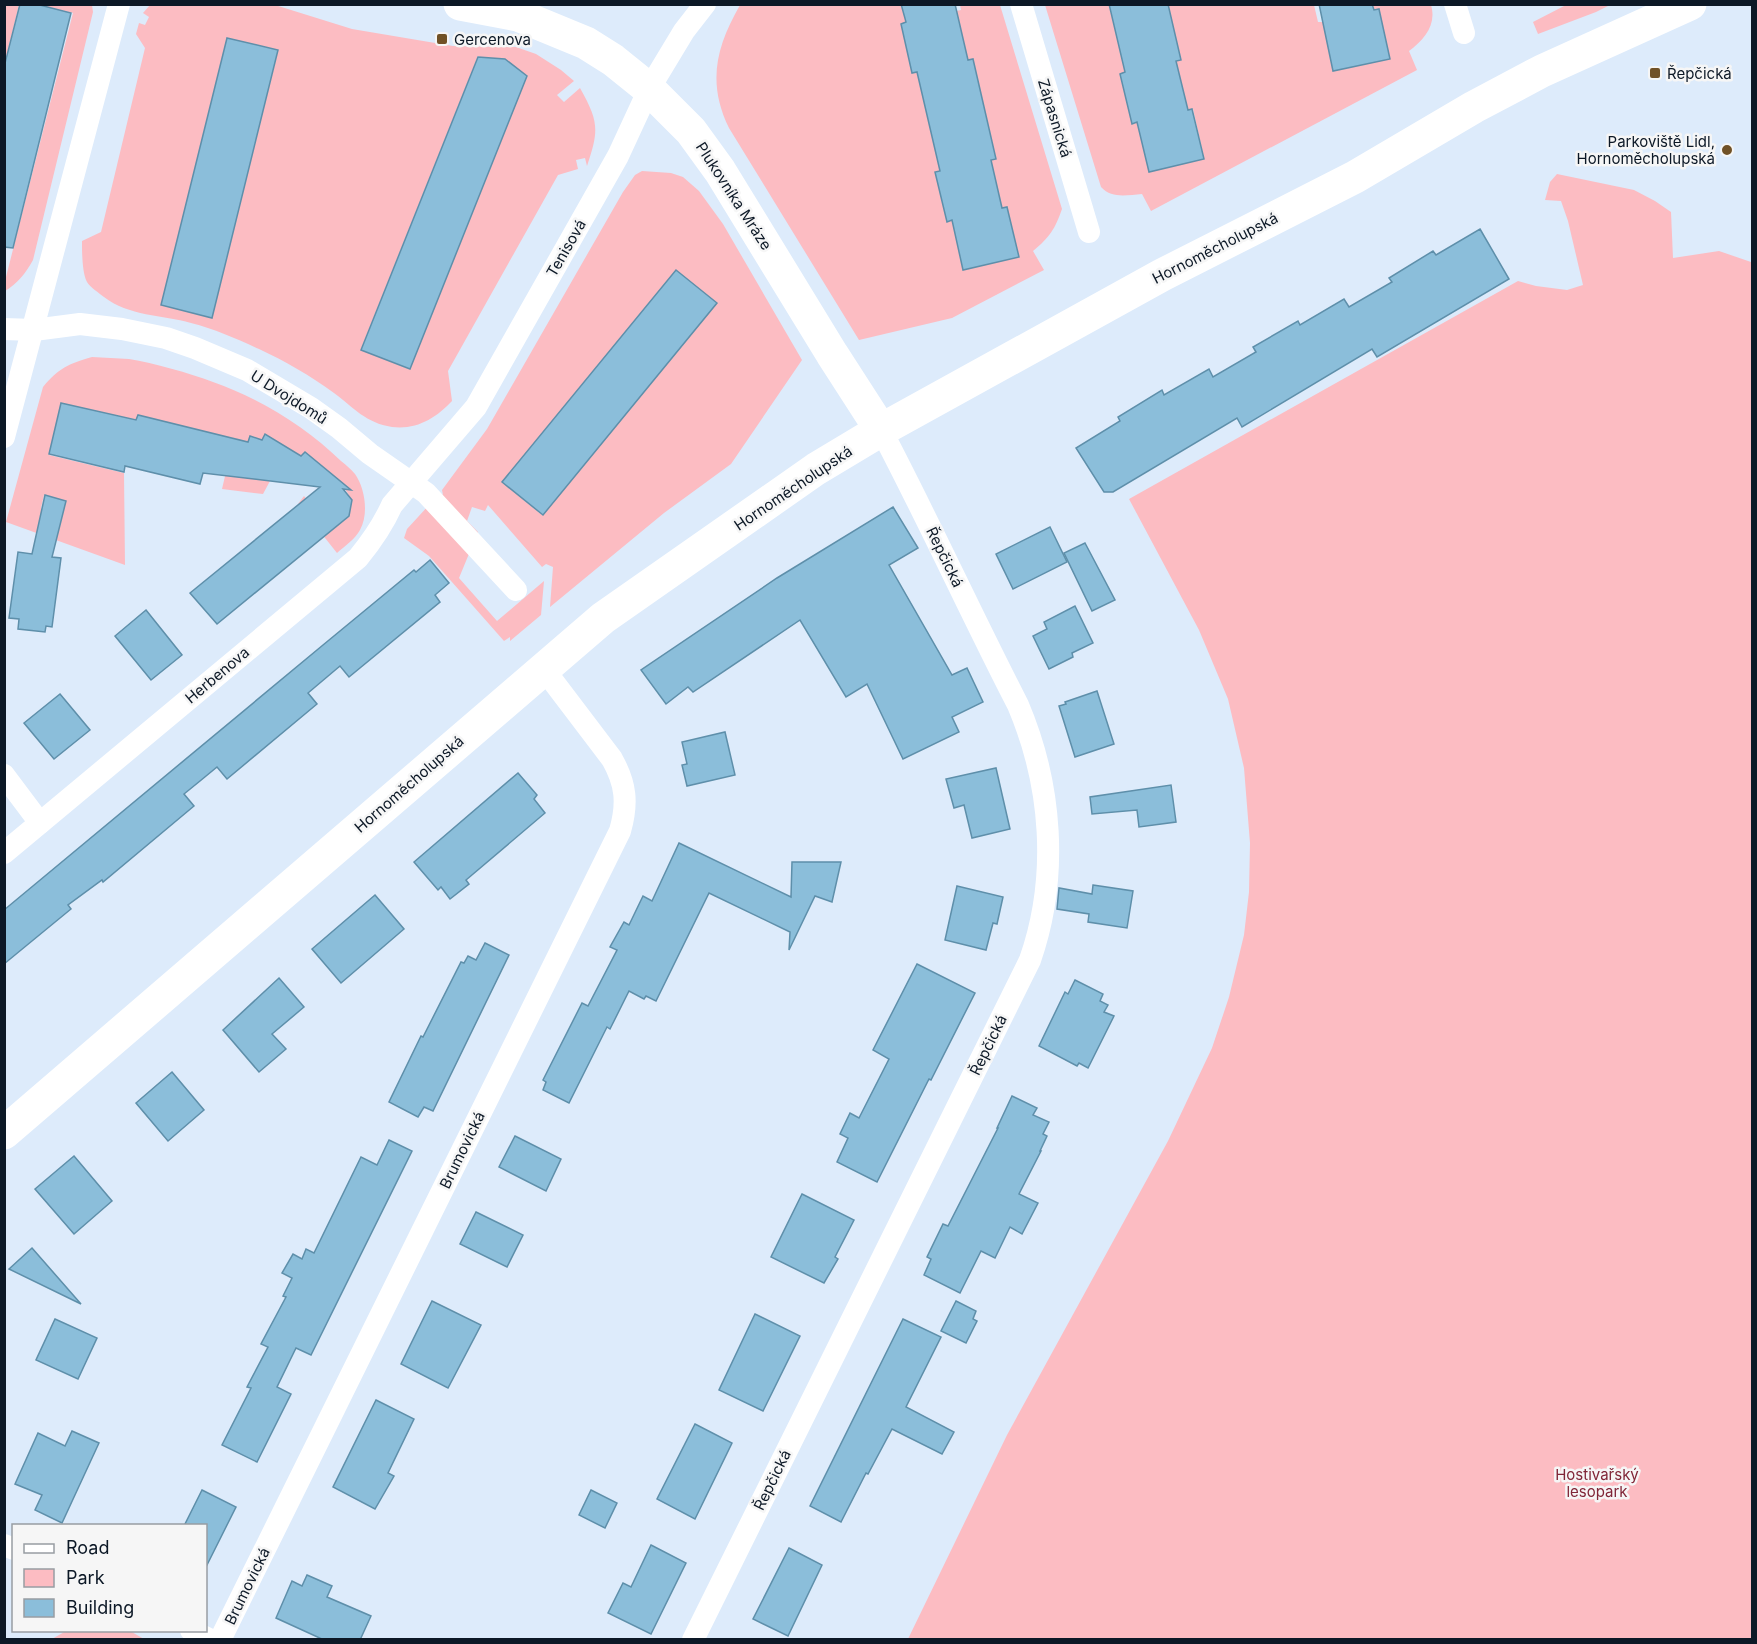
<svg xmlns="http://www.w3.org/2000/svg" width="1757" height="1644" font-family="Inter,sans-serif">
<rect width="100%" height="100%" fill="#ddebfb"/>
<g fill="#fcbcc2" fill-rule="evenodd">
<path d="M5,4l14,1 -14,57 -1,-57z"/>
<path d="M39,5h53l1,7 -60,248c-7,13 -16,24 -28,31v-10l68,-268z"/>
<path d="M150,5h125l77,24 101,17 63,1 20,7 25,16 13,11 -17,14 7,7 16,-14c19,34 19,42 7,78l-2,-8 -9,2 2,9 -20,6 -110,196 4,30c-16,17 -35,29 -60,26 -26,-4 -38,-19 -58,-34 -23,-17 -49,-32 -75,-44 -22,-10 -44,-20 -68,-26 -28,-8 -63,-7 -87,-26 -5,-4 -14,-10 -17,-15 -5,-9 -5,-31 -5,-41l19,-9 44,-184 -9,-14 3,-11 6,2 4,-8 -6,-4zM227,38l51,13 -66,266zM478,56l18,8 9,-5 6,5 -2,6 18,5 -118,294 -48,-20z"/>
<path d="M740,5h161l5,17 -5,2 11,49 5,-1 23,99 -5,1 12,50 5,-2 12,50 55,-14 -12,-49 -5,1 -11,-48 5,-2 -23,-99 -5,1 -12,-49 5,-1 -1,-5h40l62,204c-7,20 -12,28 -29,42l11,19 -92,48 -93,22 -130,-212c-22,-45 -13,-81 11,-123z"/>
<path d="M1045,5h64l16,67 -4,2 12,49 4,-1 12,50 55,-14 -11,-49 -5,1 -12,-49 5,-1 -13,-55h146l4,17h5l11,49 55,-12 -10,-50 -5,1 -2,-5h59c6,20 -7,35 -22,46l8,19 -266,141 -9,-17c-15,1 -30,5 -41,-7z"/>
<path d="M1566,5v-1l44,1 -14,7 -58,22 -5,-12z"/>
<path d="M642,171l29,2 12,4 16,14 24,33 79,136 -71,104 -67,49 -114,94 3,-40 -7,-3 -4,3 -54,-62 -3,6 -13,-4 -5,14 11,11 -19,46 38,43 47,-40 -3,34 -31,26v-4l-6,4 -75,-85 -25,-18 3,-9 33,-36 3,2 -1,-5 45,-61 136,-237 12,-17zM676,270l40,33 -174,212 -40,-33z"/>
<path d="M1557,174l77,16 21,11 16,11 2,46 46,-7 32,11 1,-1v1378h-844l99,-204 161,-294 44,-93 17,-51 15,-62 5,-43 1,-49 -6,-75 -16,-69 -29,-69 -70,-131 389,-218 18,5 31,4 16,-5 -15,-64 -7,-20 -16,-1 5,-18z"/>
<path d="M92,357c12,1 25,1 37,2 25,4 60,14 84,23 46,16 93,45 128,79 5,4 10,8 14,13 10,14 14,40 5,56 -5,9 -15,16 -23,23l-39,-49 6,-8 28,34 18,-14 -4,-5 5,-6c2,-17 -34,-43 -46,-53l-5,6 -35,-24 -3,6 -12,-3 20,44 -7,13 -41,-5 8,-34 -47,-29 -45,-10 -2,6 -44,-12v1l-31,-7 -12,51 75,18 1,92 -119,-43 37,-135c16,-19 25,-23 49,-30zM44,495l22,6 -6,25 -20,-5 2,-12 -1,-1z"/>
<path d="M66,1631h64l14,8h-92z"/>
</g>
<g fill="#8bbeda" stroke="#5e8faa" stroke-width="1.5">
<path d="M20,4h16l35,9 -58,235 -9,-1v-180z"/>
<path d="M901,4h54l13,56 5,-1 23,100 -5,1 11,48 5,-1 12,50 -56,13 -11,-50 -5,2 -12,-50 5,-1 -23,-99 -5,1 -11,-49 5,-2z"/>
<path d="M1109,4h59l13,56 -5,1 12,49 4,-1 12,50 -55,13 -12,-50 -5,2 -12,-50 5,-2z"/>
<path d="M1319,4h53l2,6 5,-1 11,50 -57,12z"/>
<path d="M227,38l51,12 -66,268 -51,-13z"/>
<path d="M478,57l27,2 22,17 -117,293 -49,-19z"/>
<path d="M1480,229l29,50 -132,78 -5,-8 -130,78 -5,-9 -124,74h-9l-28,-44 44,-27 -2,-4 44,-27 2,5 45,-26 4,8 43,-25 -3,-5 45,-26 2,4 44,-26 5,8 43,-25 -3,-4 44,-27 3,4z"/>
<path d="M676,270l41,33 -174,212 -41,-33z"/>
<path d="M61,403l75,17 2,-5 110,27 2,-6 12,4 3,-6 36,22 4,-4 46,38 -8,-1 9,11 -3,16 -132,108 -27,-31 130,-106 -117,-14 -3,11 -75,-18 -1,6 -75,-18z"/>
<path d="M45,495l21,6 -14,56 9,1 -9,69 -6,-1 -1,6 -27,-3 1,-10 -10,-1 9,-66 14,2z"/>
<path d="M893,507l25,41 -29,17 63,110 15,-7 16,34 -31,15 7,15 -56,27 -36,-75 -21,13 -46,-77 -107,72 -5,-5 -22,17 -25,-34 136,-92z"/>
<path d="M1050,527l17,35 -54,27 -17,-35z"/>
<path d="M1085,543l30,57 -23,11 -28,-58z"/>
<path d="M430,560l19,23 -14,12 5,7 -91,75 -9,-11 -32,27 9,11 -90,75 -10,-12 -17,14 -16,13 10,12 -91,76 -1,-2 -34,25 3,4 -67,55v-54l319,-265 91,-75 2,2z"/>
<path d="M1075,606l18,37 -21,10 1,4 -24,12 -16,-33 14,-7 -3,-7z"/>
<path d="M146,610l36,45 -31,25 -36,-44z"/>
<path d="M1097,691l17,53 -39,13 -16,-51 7,-2 -1,-2z"/>
<path d="M60,694l30,36 -36,29 -30,-36z"/>
<path d="M725,732l10,43 -48,11 -5,-21 5,-1 -5,-22z"/>
<path d="M996,768l14,61 -38,9 -8,-33 -10,3 -8,-29z"/>
<path d="M518,773l19,22 -3,4 11,14 -79,67 3,4 -19,15 -9,-12 -3,3 -24,-28z"/>
<path d="M1171,785l5,37 -37,5 -2,-17 -45,4 -2,-17z"/>
<path d="M679,843l112,54 1,-35h49l-9,40 -17,-6 -26,54 1,-18 -81,-39 -53,108 -10,-5 -2,3 -15,-8 -19,38 -3,-2 -38,76 -26,-13 3,-8 -3,-2 39,-77 6,3 29,-56 -7,-3 14,-25 5,3 14,-29 9,5z"/>
<path d="M1093,885l40,6 -6,37 -39,-6 1,-8 -32,-5 2,-21 33,6z"/>
<path d="M957,886l46,11 -6,27 -4,-1 -7,27 -41,-10z"/>
<path d="M375,895l29,34 -63,54 -29,-34z"/>
<path d="M485,943l24,12 -76,156 -9,-4 -6,10 -29,-15 32,-66 2,1 38,-75 3,1 4,-7 8,4z"/>
<path d="M917,964l58,29 -44,87 -2,-1 -52,103 -40,-20 11,-24 -8,-4 10,-21 9,5 30,-59 -16,-9z"/>
<path d="M279,978l25,29 -32,27 14,15 -27,23 -36,-42z"/>
<path d="M1075,980l28,14 -3,7 8,4 -4,7 10,4 -26,52 -9,-5 -2,3 -38,-20 26,-54 3,2z"/>
<path d="M172,1072l32,38 -36,31 -32,-38z"/>
<path d="M1012,1096l25,12 -4,7 16,7 -6,12 4,2 -7,15h1l-22,43 19,9 -16,31 -12,-7 -15,31 -14,-7 -21,42 -36,-18 7,-16 -4,-2 16,-33 5,2 50,-98h-1z"/>
<path d="M515,1136l46,23 -15,32 -47,-24z"/>
<path d="M389,1140l23,11 -101,204 -15,-7 -19,39 14,7 -34,68 -35,-17 29,-57 -4,-1 21,-40 -7,-3 25,-47 -3,-1 9,-18 -10,-5 11,-19 9,5 4,-10 8,4 47,-96 16,8z"/>
<path d="M74,1156l38,45 -38,33 -39,-45z"/>
<path d="M802,1194l52,26 -19,37 3,2 -14,24 -53,-26z"/>
<path d="M476,1212l47,23 -16,32 -47,-23z"/>
<path d="M32,1248l49,56 -72,-35z"/>
<path d="M432,1301l49,24 -33,63 -47,-24z"/>
<path d="M956,1301l20,10 -3,8 4,2 -11,22 -25,-12z"/>
<path d="M755,1314l45,22 -37,75 -44,-21z"/>
<path d="M55,1319l42,19 -19,41 -42,-19z"/>
<path d="M903,1319l38,18 -35,70 48,25 -12,22 -50,-25 -24,45 -2,-1 -25,49 -31,-16z"/>
<path d="M376,1400l38,19 -26,54 6,3 -19,33 -42,-22z"/>
<path d="M695,1424l37,19 -37,76 -38,-20z"/>
<path d="M72,1431l27,12 -37,80 -27,-13 7,-15 -27,-11 23,-51 27,13z"/>
<path d="M202,1490l34,17 -30,60v-41h-22z"/>
<path d="M591,1490l26,13 -12,25 -26,-13z"/>
<path d="M651,1545l35,18 -35,71 -43,-21 15,-30 8,4z"/>
<path d="M789,1548l33,17 -34,71 -35,-17z"/>
<path d="M307,1575l25,11 -5,11 44,19 -11,24h-36l-48,-22 16,-37 10,5z"/>
</g>
<g fill="none" stroke-linecap="round" stroke-linejoin="round">
<g stroke="#fff" stroke-width="22">
<path d="M1021,4l68,228"/>
<path d="M1455,4l9,29"/>
<path d="M4,329l30,1 46,-6 42,5 44,9 29,10 52,22 64,38 28,20 31,26 56,39 90,97"/>
<path d="M4,437l115,-433"/>
<path d="M4,775l36,48"/>
<path d="M4,853l354,-295c14,-17 25,-33 34,-53l84,-98 142,-251 31,-67 35,-58 21,-27"/>
<path d="M4,1545l10,4"/>
<path d="M191,1630l20,10"/>
<path d="M220,1640l400,-809c8,-28 6,-47 -8,-72l-69,-91"/>
<path d="M693,1640l337,-680c29,-83 22,-175 -12,-255 -47,-91 -89,-184 -137,-275"/>
</g>
<g stroke="#fff" stroke-width="33">
<path d="M460,4l58,11 68,28 27,17 36,29 42,42 29,40 112,183 49,76"/>
<path d="M4,1133l599,-515 213,-149 65,-39 281,-155 193,-98 119,-70 68,-36 148,-67"/>
</g>
</g>
<g fill="#705126" stroke="#f6f6f6" stroke-width="2">
<rect x="436" y="33" width="12" height="12" rx="3"/>
<rect x="1649" y="67" width="12" height="12" rx="3"/>
<circle cx="1727" cy="150" r="6"/>
</g>
<g text-anchor="middle" dominant-baseline="central" stroke-width="5" stroke-linejoin="round" paint-order="stroke">
<g font-size="15" fill="#0c1826" stroke="#f6f6f6" text-anchor="start">
<text x="454" y="39">Gercenova</text>
<text x="1667" y="73">Řepčická</text>
<text x="1715" y="141" text-anchor="end">Parkoviště Lidl,<tspan x="1715" dy="17">Hornoměcholupská</tspan></text>
</g>
<g font-size="15" fill="#0c1826" stroke="#f6f6f6">
<text transform="translate(1055 118) rotate(73)">Zápasnická</text>
<text transform="translate(734 196) rotate(57)">Plukovníka Mráze</text>
<text transform="translate(566 248) rotate(-60)">Tenisová</text>
<text transform="translate(1215 248) rotate(-27)">Hornoměcholupská</text>
<text transform="translate(289 397) rotate(32)">U Dvojdomů</text>
<text transform="translate(793 488) rotate(-34)">Hornoměcholupská</text>
<text transform="translate(945 557) rotate(64)">Řepčická</text>
<text transform="translate(217 675) rotate(-40)">Herbenova</text>
<text transform="translate(409 784) rotate(-41)">Hornoměcholupská</text>
<text transform="translate(988 1045) rotate(-64)">Řepčická</text>
<text transform="translate(462 1150) rotate(-64)">Brumovická</text>
<text transform="translate(772 1480) rotate(-64)">Řepčická</text>
<text transform="translate(247 1586) rotate(-64)">Brumovická</text>
</g>
<g font-size="15" fill="#802637" stroke="#f6f6f6">
<text x="1597" y="1474">Hostivařský<tspan x="1597" dy="17">lesopark</tspan></text>
</g>
</g>
<rect width="1757" height="1644" fill="none" stroke="#0c1826" stroke-width="12"/>
<rect x="12" y="1524" width="195" height="108" fill="#f6f6f6" stroke="#989da3" stroke-width="1.5"/>
<rect x="24" y="1544" width="30" height="9" fill="#ffffff" stroke="#989da3" stroke-width="1.5"/>
<text x="66" y="1554" font-size="18" fill="#0c1826">Road</text>
<rect x="24" y="1569" width="30" height="18" fill="#fcbcc2" stroke="#989da3" stroke-width="1.5"/>
<text x="66" y="1584" font-size="18" fill="#0c1826">Park</text>
<rect x="24" y="1599" width="30" height="18" fill="#8bbeda" stroke="#989da3" stroke-width="1.5"/>
<text x="66" y="1614" font-size="18" fill="#0c1826">Building</text>
</svg>
